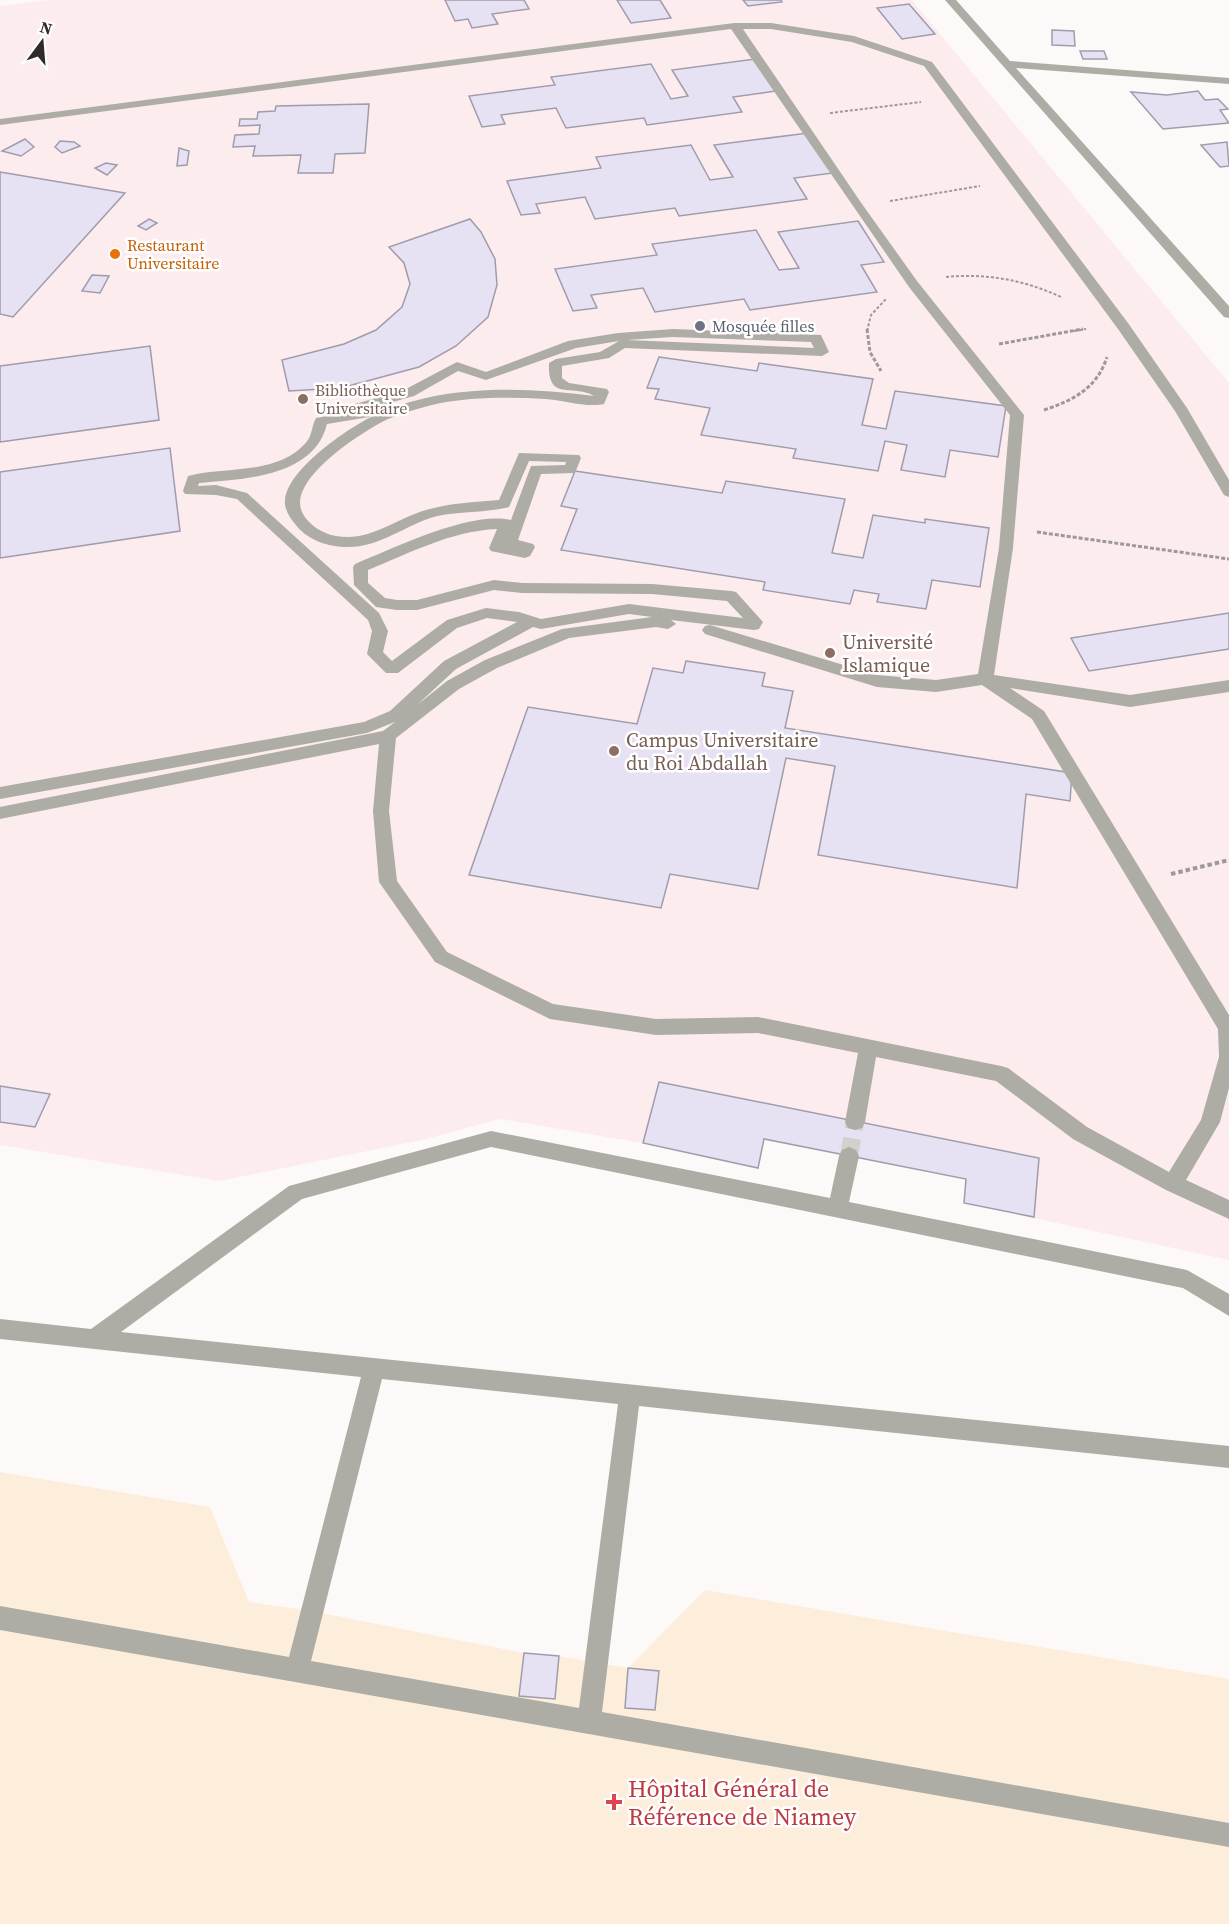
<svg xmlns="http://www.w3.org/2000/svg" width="1229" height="1924" font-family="'Source Serif 4',serif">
<rect width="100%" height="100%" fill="#fdf9f8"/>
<path fill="#fcecee" d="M48,0h864l317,383v877l-265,-57 2,-24 -202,-40 -6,29 -115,-25 -143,-24 -78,21 -203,41 -219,-36v-1139z"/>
<path fill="#fdeedb" d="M0,1472l210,35 39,95 62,9 213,42 35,3 69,12 77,-78 524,89v245h-1229z"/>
<g fill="#e6e2f3" stroke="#a09cab" stroke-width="1.5">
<path d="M445,0h79l5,9 -37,5 6,10 -26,4 -4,-9 -13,2z"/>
<path d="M617,0h43l11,18 -40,5z"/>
<path d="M743,0h38l1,2 -34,4z"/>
<path d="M909,4l26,30 -33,5 -25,-31z"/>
<path d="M1052,30l22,1 1,15 -23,-1z"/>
<path d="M1080,51h24l3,8h-24z"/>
<path d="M755,59l21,32 -43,6 9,15 -95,13 -3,-7 -78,10 -10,-20 -55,7 4,9 -23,3 -13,-31 86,-11 -4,-8 100,-13 20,35 17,-3 -16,-26z"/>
<path d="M1198,91l7,9 13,-1 10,10 -8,1 9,13 -66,6 -32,-37 36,3z"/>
<path d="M369,104l-4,49 -30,1 -2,19h-35l3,-18 -48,1 2,-10 -22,1 2,-12 24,-1 1,-9 -21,1 1,-7h17l1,-7 17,-1 1,-5z"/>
<path d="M808,133l25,40 -39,5 13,21 -128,17 -4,-8 -80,11 -10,-22 -49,7 4,9 -19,2 -14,-34 94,-13 -5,-11 95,-12 19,35 23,-3 -19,-32z"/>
<path d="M25,139l9,8 -13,9 -19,-5z"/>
<path d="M60,141l14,1 6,4 -18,7 -7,-6z"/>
<path d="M1227,142l2,24 -9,1 -19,-22z"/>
<path d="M179,148l10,3 -2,14 -10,1z"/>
<path d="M106,163l11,2 -10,10 -12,-7z"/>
<path d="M0,172l125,21 -112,124 -13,-3z"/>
<path d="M149,219l8,4 -11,7 -8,-4z"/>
<path d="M470,219l11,13 14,27 2,26 -9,32 -32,29 -37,21 -78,21 -52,3 -7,-31 62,-16 32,-14 26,-23 8,-23 -6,-21 -15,-16z"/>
<path d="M858,221l26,41 -23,3 16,27 -127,18 -6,-11 -89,13 -12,-24 -52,7 6,13 -24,3 -18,-42 102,-14 -5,-11 104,-14 23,40 20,-2 -21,-36z"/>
<path d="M92,275l17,1 -9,17 -18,-2z"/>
<path d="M150,346l9,74 -159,22v-76z"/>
<path d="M659,357l98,14 2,-8 114,16 -11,46 24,4 9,-38 111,15 -8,51 -48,-7 -5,27 -44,-7 6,-25 -22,-4 -7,30 -85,-13 3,-9 -95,-14 9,-27 -55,-9 4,-10 -12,-1z"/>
<path d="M170,448l10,83 -180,27v-86z"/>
<path d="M575,471l147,22 4,-12 119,18 -13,54 31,5 10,-43 52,8v-4l64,9 -9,59 -48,-7 -6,29 -49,-7 2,-8 -25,-4 -4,14 -87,-14 2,-8 -204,-32 16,-41 -16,-3z"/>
<path d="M1229,613v36l-140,22 -18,-33z"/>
<path d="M686,661l79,12 -3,13 31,5 -8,37 287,45 -2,28 -44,-7 -9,94 -199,-33 17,-89 -49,-8 -28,131 -88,-15 -9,34 -192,-33 59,-168 109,17 16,-56 30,5z"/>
<path d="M659,1082l380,76 -5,59 -70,-14 2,-24 -202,-40 -6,29 -115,-25z"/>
<path d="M0,1086l50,8 -15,33 -35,-5z"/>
<path d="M524,1653l35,3 -4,43 -36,-3z"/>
<path d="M628,1668l31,3 -4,39 -30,-2z"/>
</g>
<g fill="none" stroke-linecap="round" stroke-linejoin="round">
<path stroke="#d4d0ce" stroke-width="18" stroke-dasharray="18 9" stroke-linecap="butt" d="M849,1156l6,-34"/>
<g stroke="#9e9997" stroke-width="2" stroke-dasharray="3 2" stroke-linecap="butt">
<path d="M830,113l91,-11"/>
<path d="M890,201l90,-15"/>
<path d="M946,277c41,-4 78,3 115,20"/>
<path d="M867,331l4,-16 15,-16"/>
<path d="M1074,331l12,-2"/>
</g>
<g stroke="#9e9997" stroke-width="3" stroke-dasharray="4 2" stroke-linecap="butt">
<path d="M867,329l3,23 11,19"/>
<path d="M999,344l84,-15"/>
<path d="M1044,410c30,-10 53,-22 63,-53"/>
<path d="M1037,532l192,27"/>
</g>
<path stroke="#9e9997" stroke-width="4" stroke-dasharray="4.5 3" stroke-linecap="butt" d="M1171,874l58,-14"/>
<g fill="#adaca5" fill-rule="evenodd">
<path d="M945,0h11l54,61 219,17v6l-213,-16 213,238v12l-5,-1z"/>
<path d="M734,23h37l83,13 78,26 196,261 59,85 42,72v17l-5,-2 -49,-84 -57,-82 -194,-263 -72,-24 -81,-13h-28l119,175 55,77 107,134 -11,133 -19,127 136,20 99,-15v12l-99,15 -120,-19 34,23 185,304v73l-9,34 -34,58 43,20v19l-63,-29 -93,-51 -77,-58 -120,-24 -11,65 -3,6 -7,2 -7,-2 -3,-6 13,-69 -100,-20 -102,2 -106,-16 -115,-57 -56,-80 -6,-71 6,-67 -379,75v-12l383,-76 12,-9 -28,11 -367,66v-12l364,-65 26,-11 54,-50 73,-39 -30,-4 -30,10 -59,45h-12l-19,-19 5,-23 -4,-11 -131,-121 -21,-4 -31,-1 -2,-3 5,-15c38,-10 92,0 120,-36 4,-6 4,-15 8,-22l40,-7 -3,-4 2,-3 49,-14 53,-28 29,10 82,-31 50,-8 55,-4 148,6 8,17 -7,4 -197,-8 -16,10 -47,8v12l7,5 38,6 2,3 -5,12c-17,4 -41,-4 -59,-5 -36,-2 -74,-2 -109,5 -17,4 -33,9 -48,15 -25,12 -104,62 -85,95 6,11 20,20 33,22 34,6 59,-17 90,-26 24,-7 48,-8 73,-10l20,-47 60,2 2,3 -6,15 -34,1 -23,66 15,4 2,3 -5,9 -5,2 -34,-7 -2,-3 8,-19c-46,2 -87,24 -129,41v13l17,15 12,2h20l77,-20 28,3 130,1 79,7 5,1 27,30 -4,7 -5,1 -83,-10 5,4 -8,5 -12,-2 -87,11 -72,30 -38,21 -63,49 -7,73 8,70 50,71 106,52 103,15 102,-2 243,49 7,2 79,59 82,45 32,-52 18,-63 -1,-28 -186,-310 -50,-34 -46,7 -59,-5 -172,-53 -3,-4 3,-4 5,-1 167,50 59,5 42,-6 21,-126 11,-133 -101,-128 -178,-258 -731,96v-6zM673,337l138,5 3,6 -187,-8zM619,341l-19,11 -44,7 -7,4c-2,40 26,20 45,33 -71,-9 -147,-12 -215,17 -27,12 -91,55 -94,87 -1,9 5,18 10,24 11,15 30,22 48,23 36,2 61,-22 94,-31 24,-5 49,-3 72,-9l20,-46 37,1 -1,3 -34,1 -20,54c-42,-9 -116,28 -156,44l-2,3 1,18 22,22 21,3h20l77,-20 28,3 130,1 75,7 16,17 -114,-14 -88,15 -22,-7 -33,-4 -39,12 -55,41 -9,-9 5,-21 -9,-18 -132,-120 -31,-8 -18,1 1,-3c45,-4 115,-6 128,-59l42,-7 2,-3 -3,-5 46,-13 44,-25 28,9 90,-32zM629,614l23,3 -90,12 -77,31 -38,21 -30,24 39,-36 77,-42 8,2z"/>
<path d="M491,1131l339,67 9,-42 3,-6 7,-3 7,3 3,6 -10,46 338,68 42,24v22l-46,-28 -692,-141 -189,52 -181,133 1108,114v22l-590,-62 -37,306 627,111v24l-1229,-217v-24l289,51 72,-280 -361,-38v-20l91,10 198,-143zM382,1379l236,25 -39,304 -268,-47z"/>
</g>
</g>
<circle fill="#e8710a" stroke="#fff" stroke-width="2" cx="115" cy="254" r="6"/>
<circle fill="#6b7280" stroke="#fff" stroke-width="2" cx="700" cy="326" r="6"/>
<g fill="#8d6e63" stroke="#fff" stroke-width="2">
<circle cx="303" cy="399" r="6"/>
<circle cx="830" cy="653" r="6"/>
<circle cx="614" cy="751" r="6"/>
</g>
<path fill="#e0444e" stroke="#fff" stroke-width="2" d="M611 1793h6v6h6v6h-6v6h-6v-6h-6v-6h6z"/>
<g text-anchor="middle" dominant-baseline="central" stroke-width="5" stroke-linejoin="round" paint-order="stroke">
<g font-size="16" fill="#c56008" stroke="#fff" text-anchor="start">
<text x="127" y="245">Restaurant<tspan x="127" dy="18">Universitaire</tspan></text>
</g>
<g font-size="16" fill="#5b616d" stroke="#fff" text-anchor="start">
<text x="712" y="326">Mosquée filles</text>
</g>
<g font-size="16" fill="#785e54" stroke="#fff" text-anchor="start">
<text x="315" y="390">Bibliothèque<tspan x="315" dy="18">Universitaire</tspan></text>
</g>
<g font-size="20" fill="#785e54" stroke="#fff" text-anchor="start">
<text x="842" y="642">Université<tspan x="842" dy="23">Islamique</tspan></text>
<text x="626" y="740">Campus Universitaire<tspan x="626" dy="23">du Roi Abdallah</tspan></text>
</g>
<g font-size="24" fill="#be3a42" stroke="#fff" text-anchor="start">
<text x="628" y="1788">Hôpital Général de<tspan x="628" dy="28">Référence de Niamey</tspan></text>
</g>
</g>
<g transform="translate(42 42) rotate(16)" stroke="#ffffff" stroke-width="4.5" paint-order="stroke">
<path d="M0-4.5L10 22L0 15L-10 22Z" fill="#312b28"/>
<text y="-9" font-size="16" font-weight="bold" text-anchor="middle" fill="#312b28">N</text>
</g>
</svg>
